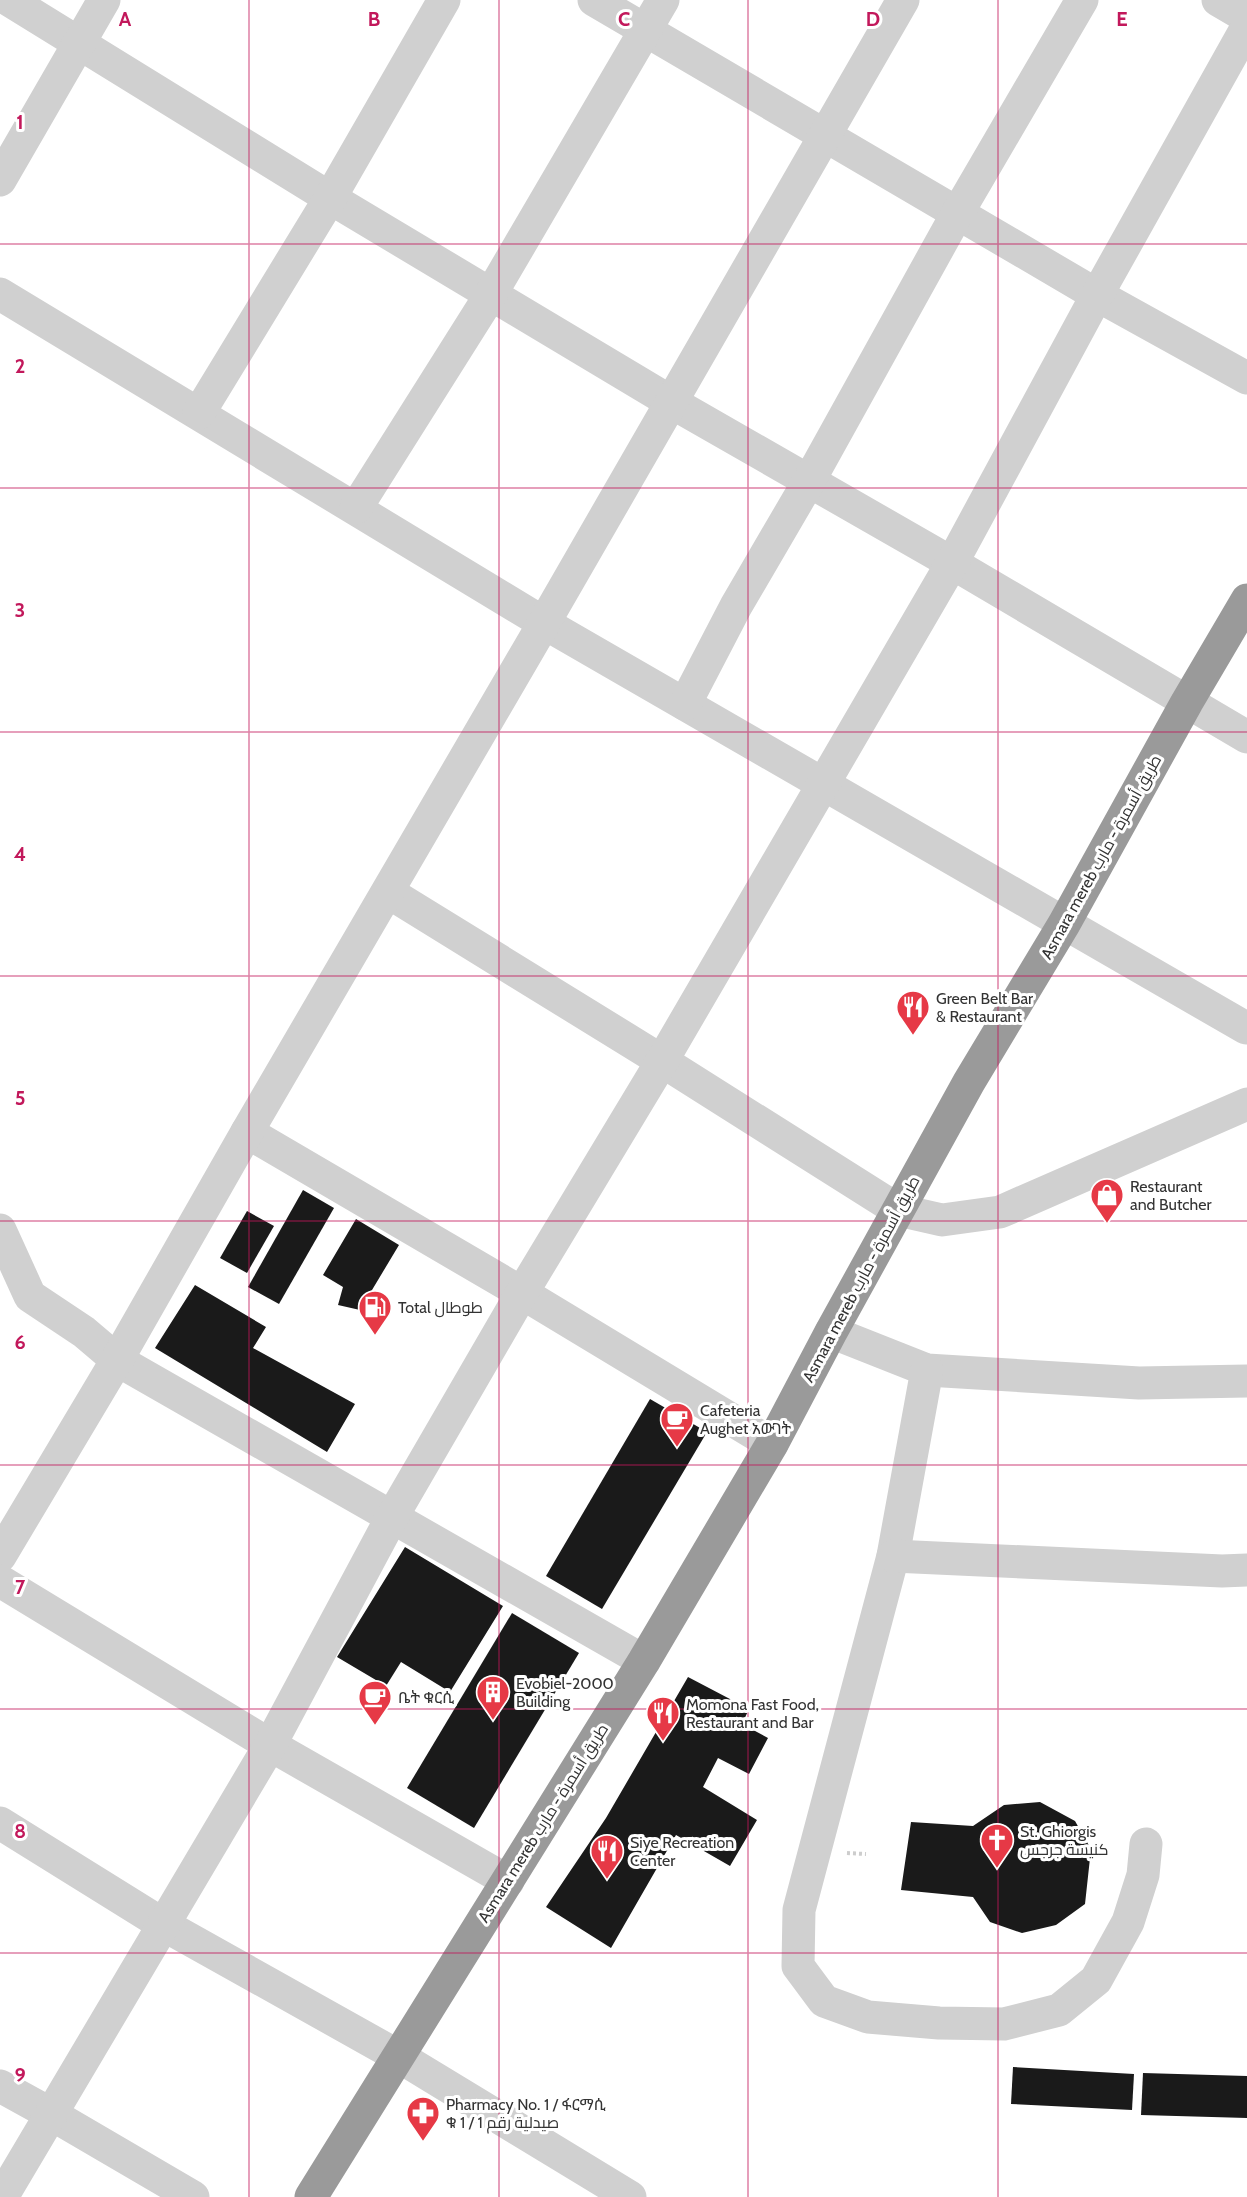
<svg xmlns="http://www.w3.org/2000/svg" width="1247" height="2197" font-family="Cabin,Cairo,'Noto Sans Ethiopic',sans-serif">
<rect width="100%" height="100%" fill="#fff"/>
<g fill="#1a1a1a">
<path d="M303,1190l31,18 -55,96 -31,-17z"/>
<path d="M247,1211l27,15 -27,47 -27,-15z"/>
<path d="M356,1219l43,26 -39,65 -22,-5 5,-18 -20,-12z"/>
<path d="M195,1285l71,42 -13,21 102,56 -28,48 -172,-104z"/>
<path d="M650,1399l57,33 -105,177 -56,-33z"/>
<path d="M405,1547l98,59 -53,86 -49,-30 -15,24 -49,-29z"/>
<path d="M512,1613l67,40 -105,175 -67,-40z"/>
<path d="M688,1677l61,32 -7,15 26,14 -19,36 -31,-16 -15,29 54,33 -27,46 -54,-31 -65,113 -65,-41 60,-89z"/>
<path d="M1040,1802l35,19 16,28 -6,55 -29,21 -34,8 -32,-11 -17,-25 -72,-7 10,-68 62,4 31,-21z"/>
<path d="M1013,2067l121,7 -2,36 -121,-6z"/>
<path d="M1143,2073l104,3v42l-106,-3z"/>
</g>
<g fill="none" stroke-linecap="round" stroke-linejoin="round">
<path stroke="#cdcdcd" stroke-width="4" stroke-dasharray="3 3" stroke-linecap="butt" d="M847,1853l19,1"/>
<g stroke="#d0d0d0" stroke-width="33">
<path d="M9,0l321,198 341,204 281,161 295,174"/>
<path d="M594,0l503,295 150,83"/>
<path d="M1218,0l29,17"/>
<path d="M0,180l104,-180"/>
<path d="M0,294l544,329 702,405"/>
<path d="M199,413l131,-215 114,-198"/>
<path d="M356,508l135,-214 172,-294"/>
<path d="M685,704l51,-98 73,-125 148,-267 125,-214"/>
<path d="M388,892l274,169 236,149 44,10 58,-8 247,-108"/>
<path d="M247,1132l275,161 250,151"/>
<path d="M0,1230l30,66 54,36 33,28 527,301"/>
<path d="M831,1332l96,38 212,13 108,-2"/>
<path d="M927,1370l-34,186 -94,354 -1,56 26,35 44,16 71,6 65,1 55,-14 37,-30 32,-58 15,-47 3,-31"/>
<path d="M0,1556l117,-196 130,-228 297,-509 359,-623"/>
<path d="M893,1556l329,15 25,-1"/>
<path d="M0,1581l270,164 238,136"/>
<path d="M0,1823l164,102 234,131 232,141"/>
<path d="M0,2086l51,28 142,83"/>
<path d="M2,2197l268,-452 122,-228 130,-224 140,-232 290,-498 145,-268 150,-268"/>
</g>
<path stroke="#9a9a9a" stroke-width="33" d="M311,2197l333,-536 128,-217 59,-112 138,-250 95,-158 123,-222 60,-102"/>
</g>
<path fill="none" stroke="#c2185b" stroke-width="1.5" stroke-opacity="0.55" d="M249,0v2197M499,0v2197M748,0v2197M998,0v2197M0,244h1247M0,488h1247M0,732h1247M0,976h1247M0,1221h1247M0,1465h1247M0,1709h1247M0,1953h1247"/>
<defs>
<g id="restaurant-pin" transform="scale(1.725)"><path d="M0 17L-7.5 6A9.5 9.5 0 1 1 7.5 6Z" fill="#e63946" stroke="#fff"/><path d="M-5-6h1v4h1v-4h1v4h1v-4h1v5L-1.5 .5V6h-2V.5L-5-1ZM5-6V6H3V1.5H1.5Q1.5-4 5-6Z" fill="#fff"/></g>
<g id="shop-pin" transform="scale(1.725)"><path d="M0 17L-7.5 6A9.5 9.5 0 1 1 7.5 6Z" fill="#e63946" stroke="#fff"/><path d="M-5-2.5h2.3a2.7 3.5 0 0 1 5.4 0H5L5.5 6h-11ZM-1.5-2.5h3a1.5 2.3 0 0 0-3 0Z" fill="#fff"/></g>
<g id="fuel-pin" transform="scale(1.725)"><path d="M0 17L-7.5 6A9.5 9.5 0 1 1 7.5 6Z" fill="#e63946" stroke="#fff"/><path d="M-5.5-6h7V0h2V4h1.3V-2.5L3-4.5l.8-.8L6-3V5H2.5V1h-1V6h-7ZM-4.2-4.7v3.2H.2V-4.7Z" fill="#fff"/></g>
<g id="cafe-pin" transform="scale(1.725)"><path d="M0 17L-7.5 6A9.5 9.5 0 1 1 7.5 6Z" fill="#e63946" stroke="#fff"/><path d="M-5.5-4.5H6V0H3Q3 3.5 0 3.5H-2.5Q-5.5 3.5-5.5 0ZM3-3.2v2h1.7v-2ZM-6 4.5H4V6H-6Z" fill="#fff"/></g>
<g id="building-pin" transform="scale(1.725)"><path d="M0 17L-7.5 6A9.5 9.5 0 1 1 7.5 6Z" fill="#e63946" stroke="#fff"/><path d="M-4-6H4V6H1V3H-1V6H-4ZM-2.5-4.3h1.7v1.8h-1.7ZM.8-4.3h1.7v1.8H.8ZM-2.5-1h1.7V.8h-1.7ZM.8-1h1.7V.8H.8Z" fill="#fff"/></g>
<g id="church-pin" transform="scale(1.725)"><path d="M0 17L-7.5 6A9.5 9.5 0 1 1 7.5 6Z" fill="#e63946" stroke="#fff"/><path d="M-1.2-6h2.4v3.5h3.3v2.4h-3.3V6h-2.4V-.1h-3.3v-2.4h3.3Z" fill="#fff"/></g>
<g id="pharmacy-pin" transform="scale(1.725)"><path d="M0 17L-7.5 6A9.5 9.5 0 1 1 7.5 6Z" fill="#e63946" stroke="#fff"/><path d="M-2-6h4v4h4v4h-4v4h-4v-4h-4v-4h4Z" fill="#fff"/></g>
</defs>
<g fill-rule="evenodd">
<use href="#restaurant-pin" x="913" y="1007"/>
<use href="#shop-pin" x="1107" y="1195"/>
<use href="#fuel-pin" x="375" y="1307"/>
<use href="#cafe-pin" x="677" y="1419"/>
<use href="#building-pin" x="493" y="1692"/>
<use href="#cafe-pin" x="375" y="1697"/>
<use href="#restaurant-pin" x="663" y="1713"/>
<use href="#church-pin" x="997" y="1840"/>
<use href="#restaurant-pin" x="607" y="1851"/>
<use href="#pharmacy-pin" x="423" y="2113"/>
</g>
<g text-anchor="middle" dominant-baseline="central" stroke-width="6" stroke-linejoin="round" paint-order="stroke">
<g font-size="16" fill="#333" stroke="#fff">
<text transform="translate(1101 857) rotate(-61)">Asmara mereb طريق أسمرة - مارب</text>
<text transform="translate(861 1279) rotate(-62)">Asmara mereb طريق أسمرة - مارب</text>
<text transform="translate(543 1823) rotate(-58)">Asmara mereb طريق أسمرة - مارب</text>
</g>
<g font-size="16" fill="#333" stroke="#fff" text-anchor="start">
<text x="936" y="998">Green Belt Bar<tspan x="936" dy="18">&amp; Restaurant</tspan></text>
<text x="1130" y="1186">Restaurant<tspan x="1130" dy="18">and Butcher</tspan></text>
<text x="398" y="1307">Total طوطال</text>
<text x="700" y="1410">Cafeteria<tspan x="700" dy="18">Aughet አውገት</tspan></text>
<text x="516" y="1683">Evobiel-2000<tspan x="516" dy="18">Building</tspan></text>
<text x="398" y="1697">ቤት ቁርሲ</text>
<text x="686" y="1704">Momona Fast Food,<tspan x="686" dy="18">Restaurant and Bar</tspan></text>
<text x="1020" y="1831">St. Ghiorgis<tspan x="1020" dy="18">كنيسة جرجس</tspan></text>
<text x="630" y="1842">Siye Recreation<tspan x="630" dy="18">Center</tspan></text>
<text x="446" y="2104">Pharmacy No. 1 / ፋርማሲ<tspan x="446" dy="18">ቁ 1 / صيدلية رقم 1</tspan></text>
</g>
</g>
<g font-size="20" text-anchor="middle" font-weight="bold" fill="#c2185b" stroke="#fff" stroke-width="6" stroke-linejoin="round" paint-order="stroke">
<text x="125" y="26">A</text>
<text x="374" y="26">B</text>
<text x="624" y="26">C</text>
<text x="873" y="26">D</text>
<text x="1122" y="26">E</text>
<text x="20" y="129">1</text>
<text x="20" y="373">2</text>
<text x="20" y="617">3</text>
<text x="20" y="861">4</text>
<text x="20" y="1105">5</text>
<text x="20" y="1349">6</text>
<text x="20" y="1594">7</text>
<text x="20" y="1838">8</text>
<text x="20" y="2082">9</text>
</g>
</svg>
